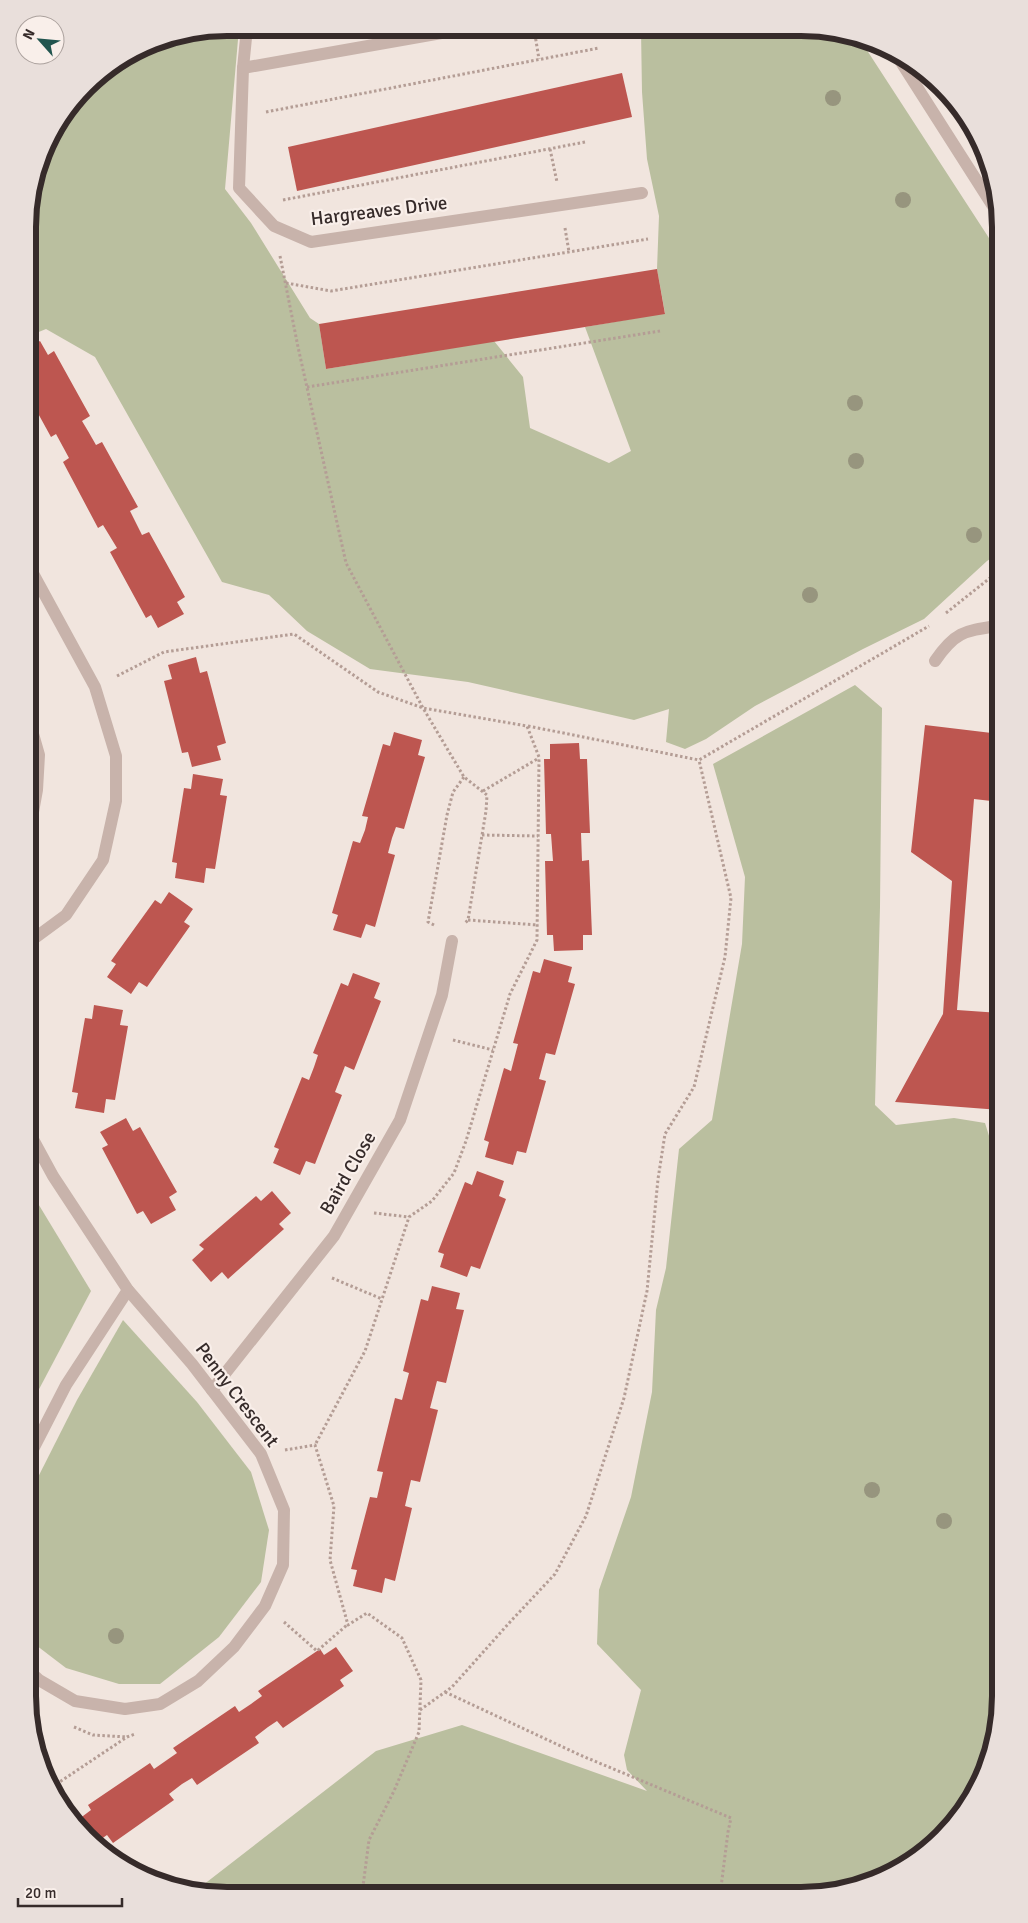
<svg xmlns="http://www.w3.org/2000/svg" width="1028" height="1923" font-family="Signika,sans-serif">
<rect width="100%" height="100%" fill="#f1e5de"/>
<g fill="#babf9f">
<path d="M227,28h12l-14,161 26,34 59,95 9,6 7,45 168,-28 29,36 7,51 79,35 22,-12 -46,-124 80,-14 -8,-44 2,-53 -12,-57 -5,-67 -1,-62 198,1 20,7 141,217v297l-13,9 -63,58 -61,30 -108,57 -49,33 -21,10 -19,-7 3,-33 -35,11 -166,-38 -98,-13 -63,-38 -38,-36 -47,-13 -127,-225 -49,-28 -17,7v-134l19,-63 47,-62 56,-34z"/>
<path d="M855,685l27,23 -2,199 -5,198 21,20 58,-7 31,5 15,48v538l-15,63 -26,46 -47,44 -47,23 -64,10 -600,-1 -7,-2 182,-141 86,-26 185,66 -20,-21 -3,-15 17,-65 -44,-46 2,-54 32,-93 21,-105 4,-82 10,-42 13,-119 33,-29 30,-176 3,-67 -32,-113z"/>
<path d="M28,1187l63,104 -63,119z"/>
<path d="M123,1320l74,82 54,70 18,58 -8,52 -42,55 -59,47h-41l-53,-16 -38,-29v-142l49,-97z"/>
</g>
<g fill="#bd5650">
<path d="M622,73l10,44 -335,74 -9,-44z"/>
<path d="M657,269l8,45 -339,55 -7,-45z"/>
<path d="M40,341l8,14 6,-4 36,65 -8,5 6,10 8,14 6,-3 36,65 -8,4 12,24 7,-3 36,65 -8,5 7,12 -26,14 -7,-13 -5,3 -36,-66 7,-4 -14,-23 -5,3 -35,-66 6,-4 -13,-24 -5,3 -22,-40v-50z"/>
<path d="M196,657l4,16 7,-2 19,72 -9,3 4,14 -29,7 -4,-15 -6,1 -18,-72 8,-2 -4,-14z"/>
<path d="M925,725l75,9v68l-26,-3 -17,211 43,3v97l-105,-8 48,-88 9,-133 -41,-29z"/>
<path d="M394,732l28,8 -4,15 7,2 -21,72 -8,-2 -4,11 -4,15 7,2 -20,72 -9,-3 -5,14 -28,-8 5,-15 -6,-2 21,-72 7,2 5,-13 3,-13 -6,-1 21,-72 7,2z"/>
<path d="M579,743l1,16h7l3,74h-9l1,28 7,-1 3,75h-9v15l-29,1 -1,-16h-6l-2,-74h8l-2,-27h-5l-2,-75h6v-15z"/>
<path d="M193,774l30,5 -3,16 7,1 -12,73 -9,-1 -2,15 -29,-5 2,-15 -5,-1 12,-74 7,1z"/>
<path d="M169,892l24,17 -9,13 6,4 -43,61 -8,-5 -8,12 -24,-17 9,-13 -5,-3 44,-61 6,4z"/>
<path d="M544,959l28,8 -4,15 7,2 -20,71 -9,-2 -7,26 7,2 -20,72 -9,-2 -4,14 -28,-8 4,-15 -5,-2 20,-72 7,3 7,-27 -5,-1 20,-72 7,2z"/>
<path d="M353,973l27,10 -6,15 7,3 -27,69 -9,-4 -10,26 7,3 -27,69 -9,-3 -6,14 -27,-12 6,-14 -5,-2 28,-70 7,3 5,-13 4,-12 -5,-2 28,-70 7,3z"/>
<path d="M94,1005l29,5 -3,15 8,1 -13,74 -9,-1 -2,14 -29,-5 3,-15 -6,-1 13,-74 7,1z"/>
<path d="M126,1118l7,13 7,-4 37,65 -8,5 7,13 -25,14 -8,-13 -6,3 -35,-66 6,-3 -8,-13z"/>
<path d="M477,1171l27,10 -5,15 7,3 -26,70 -9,-3 -4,11 -27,-10 4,-13 -6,-2 27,-70 7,3z"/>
<path d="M272,1191l19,22 -12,11 5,5 -56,50 -6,-7 -11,10 -19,-22 12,-11 -5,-4 57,-49 5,5z"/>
<path d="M432,1286l28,7 -4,16 8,1 -18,73 -9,-2 -7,27 8,2 -18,72 -9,-2 -6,26 7,2 -17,73 -10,-3 -3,15 -29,-7 4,-16 -6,-1 19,-72 7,1 6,-26 -6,-1 18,-73 7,2 7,-27 -6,-2 18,-72 7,2z"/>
<path d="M336,1647l17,24 -13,9 4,6 -61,42 -6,-7 -9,6 -13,10 4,6 -62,42 -5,-7 -10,6 -13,10 5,6 -61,43 -6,-8 -13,9 -19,-22 16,-12 -3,-5 62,-42 4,6 23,-16 -4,-5 62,-42 4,6 12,-8 11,-8 -4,-5 62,-42 4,6z"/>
</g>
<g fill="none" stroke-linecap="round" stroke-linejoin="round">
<g stroke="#b49d95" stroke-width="3" stroke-dasharray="2.5 2.5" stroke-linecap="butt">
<path d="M534,29l5,30"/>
<path d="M266,112l333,-64"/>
<path d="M550,149l7,33"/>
<path d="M283,200l302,-58"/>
<path d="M565,228l4,24"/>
<path d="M280,256l18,91 48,216 77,145 41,69 23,18 -1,16 -18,109 -3,3"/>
<path d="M286,283l45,8 317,-52"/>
<path d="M307,387l353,-56"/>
<path d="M946,613l54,-43"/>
<path d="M117,676l47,-24 130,-18 84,58 45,16 104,18 12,31 -2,183 -27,54 -44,147 -12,32 -22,28 -23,16 -44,134 -50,94"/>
<path d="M528,726l171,34 230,-134"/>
<path d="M483,791l56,-33"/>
<path d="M482,835l56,1"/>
<path d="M468,920l70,5"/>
<path d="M434,925l-6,-3 19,-107 6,-23 11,-15"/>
<path d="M453,1040l40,10"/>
<path d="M374,1213l35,4"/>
<path d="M332,1278l50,21"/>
<path d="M285,1450l30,-5 19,61 -4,54 18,65 19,-12 35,25 19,42 -2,52 -25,59 -25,49 -7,54"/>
<path d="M284,1622l33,29 30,-26"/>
<path d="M445,1692l135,63 151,63 -3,14 -8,63"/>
<path d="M420,1710l32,-23 58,-65 45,-48 31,-58 38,-118 23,-107 11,-112 7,-45 29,-47 31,-130 6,-59 -32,-138"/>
<path d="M74,1727l19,8 34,2"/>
<path d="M52,1787l75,-50 8,-3"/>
</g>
<g stroke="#c8b3ab" stroke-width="12">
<path d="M247,28l-4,40 -4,120 35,38 37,16 331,-49"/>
<path d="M894,51l104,163"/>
<path d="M243,68l221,-39"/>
<path d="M935,661c20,-29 29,-30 62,-35l3,-2"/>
<path d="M29,720l10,35 -2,35 -4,22"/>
<path d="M28,943l38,-28 37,-55 13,-59v-45l-21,-69 -66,-121"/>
<path d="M212,1390l122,-154 66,-116 42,-125 10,-54"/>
<path d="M28,1459l38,-74 62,-95"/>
<path d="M28,1670l11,10 36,21 50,8 35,-5 38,-23 36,-34 31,-41 18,-41 1,-55 -23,-56 -69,-90 -64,-74 -75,-114 -25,-46"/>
</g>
</g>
<g fill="#97957e">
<circle cx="833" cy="98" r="8"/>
<circle cx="903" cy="200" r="8"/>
<circle cx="855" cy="403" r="8"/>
<circle cx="856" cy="461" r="8"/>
<circle cx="974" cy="535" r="8"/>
<circle cx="810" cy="595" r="8"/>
<circle cx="872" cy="1490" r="8"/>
<circle cx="944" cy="1521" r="8"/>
<circle cx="116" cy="1636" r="8"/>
</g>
<g text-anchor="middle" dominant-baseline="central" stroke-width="4.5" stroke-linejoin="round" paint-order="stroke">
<g font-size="19" fill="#362b2a" stroke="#f9efea">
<text transform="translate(379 211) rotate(-7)">Hargreaves Drive</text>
<text transform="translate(348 1173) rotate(-60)">Baird Close</text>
<text transform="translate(237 1395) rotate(53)">Penny Crescent</text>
</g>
</g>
<path d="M0 0H1028V1923H0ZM227 36H801A191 191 0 0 1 992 227V1696A191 191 0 0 1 801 1887H227A191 191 0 0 1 36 1696V227A191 191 0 0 1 227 36Z" fill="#e9dfdb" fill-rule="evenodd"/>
<path fill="none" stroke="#362b2a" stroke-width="6" d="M227 36H801A191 191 0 0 1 992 227V1696A191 191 0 0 1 801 1887H227A191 191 0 0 1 36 1696V227A191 191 0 0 1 227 36Z"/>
<g transform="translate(40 40) rotate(297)"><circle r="24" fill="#f9efea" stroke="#aba19d"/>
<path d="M0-4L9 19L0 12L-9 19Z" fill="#22554f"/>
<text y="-8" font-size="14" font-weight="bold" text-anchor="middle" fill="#362b2a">N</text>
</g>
<path d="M18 1898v8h104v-8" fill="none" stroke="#362b2a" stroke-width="2.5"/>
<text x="25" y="1898" font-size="15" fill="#362b2a" stroke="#f9efea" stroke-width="4" paint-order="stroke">20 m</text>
</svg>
